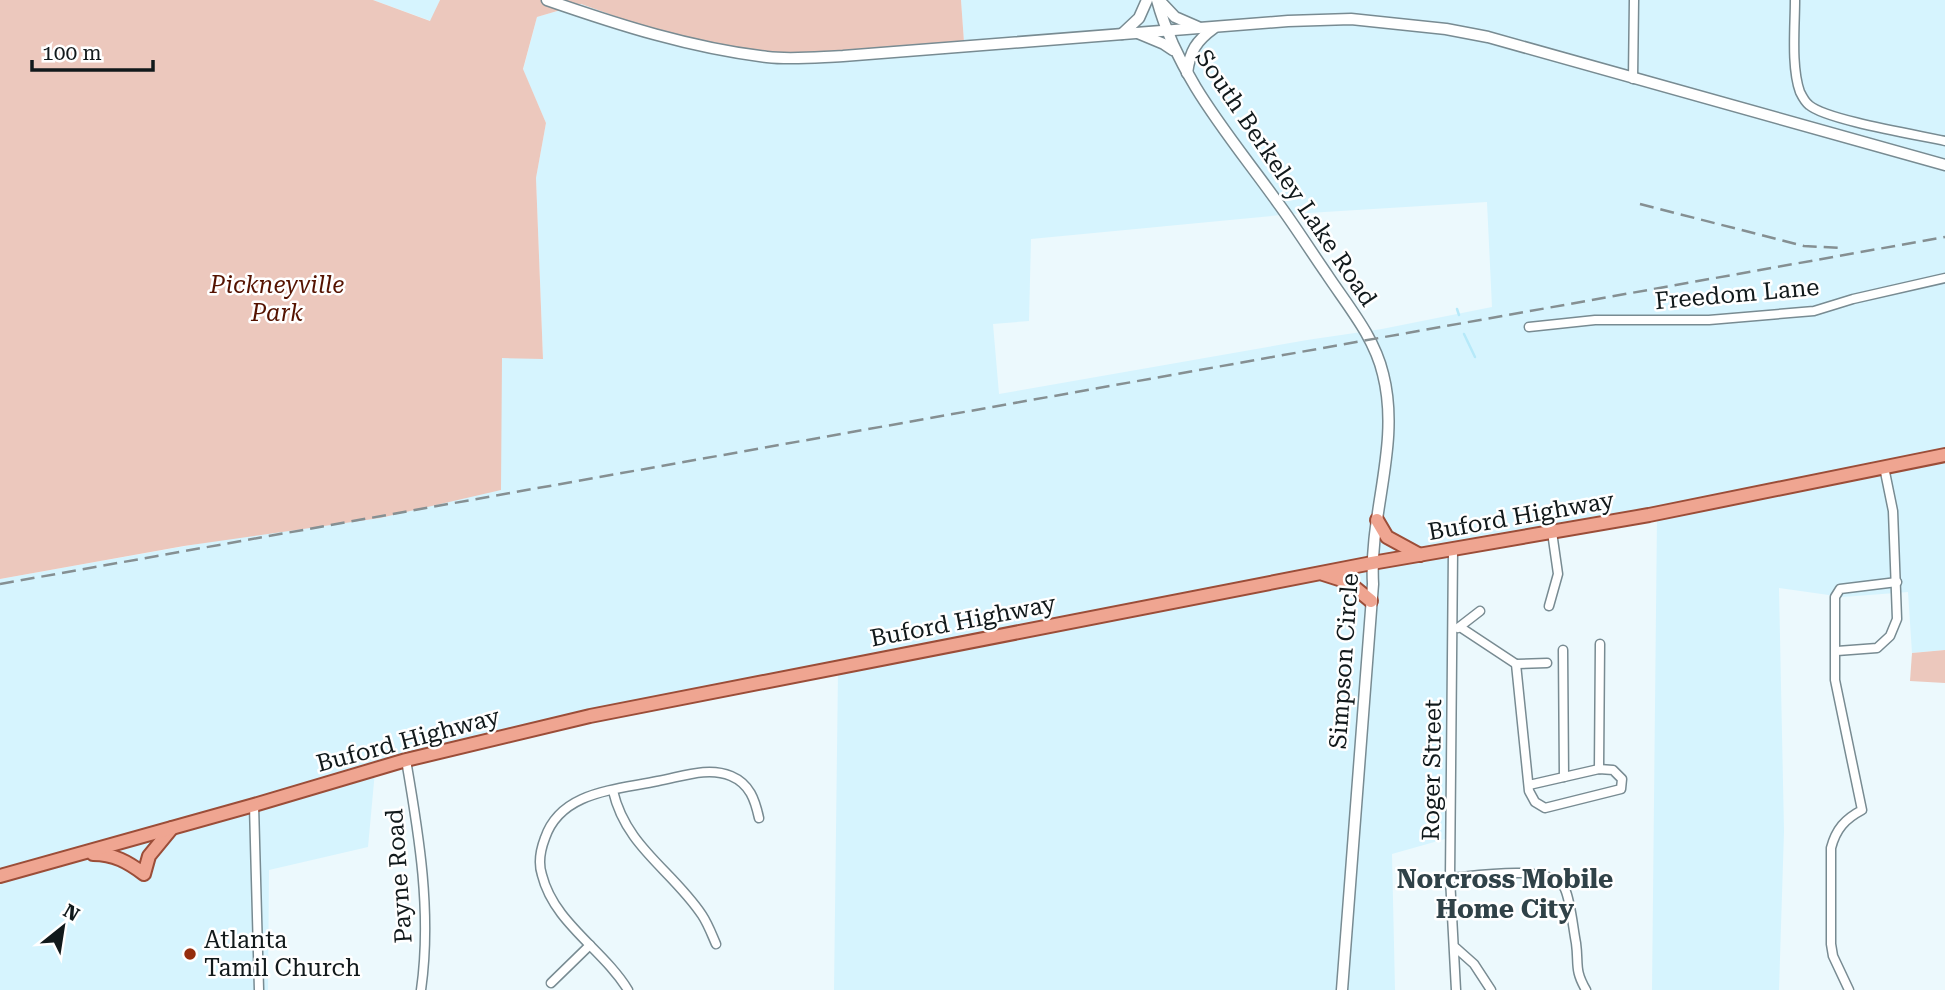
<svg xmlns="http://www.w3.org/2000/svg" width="1945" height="990" font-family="'Roboto Serif',serif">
<rect width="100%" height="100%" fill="#ecf9fd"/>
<g fill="#d6f4fe" fill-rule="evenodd">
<path d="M373,0h67l-9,21z"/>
<path d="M961,0h984v650l-33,3 -4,-61 -65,5 -64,-9 5,243 -5,159h-127l5,-473 -202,28 -3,292 -60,17 3,136h-561l4,-319 -325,63 -138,37 -7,76 -99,23 -1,120h-268v-411l501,-89v-132h42l-7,-180 10,-55 -23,-53 14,-53 44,-13 56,20 49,13 65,13 62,4 151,-12zM1487,202l5,105 -110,22 -75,11 -308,54 -6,-70 36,-3 2,-82 261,-25z"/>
</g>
<g fill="#ecc8bd">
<path d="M0,0h373l57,21 10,-21h521l3,42 -151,12 -29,-1 -33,-3 -65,-13 -49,-13 -56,-20 -44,13 -14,52 23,54 -10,55 7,181 -41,-1 -1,132 -121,28 -196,28 -184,33z"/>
<path d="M1945,650v33l-35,-2 2,-28z"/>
</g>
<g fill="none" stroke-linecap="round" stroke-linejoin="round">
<g stroke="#b6e9f9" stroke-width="2.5">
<path d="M1457,309l2,6"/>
<path d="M1464,334l11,23"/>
</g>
<g stroke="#788b92" stroke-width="11">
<g id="minor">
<path d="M1795,0c0,27 -4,67 5,92 2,4 5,10 9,13 17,15 109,30 136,36"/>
<path d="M1633,79l1,-79"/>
<path d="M1529,327l66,-7h114l105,-9 39,-12 92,-21"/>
<path d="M1453,550l-3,328 6,112"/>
<path d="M1549,606l9,-32 -6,-42"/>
<path d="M1460,627l56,37 13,127 6,11 10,6 76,-19 1,-10 -9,-9 -14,-1 -70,16"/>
<path d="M1458,628l22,-17"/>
<path d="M1563,650l1,127"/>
<path d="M1837,651l40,-3 13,-12 7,-17 -4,-108 -9,-44"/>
<path d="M1516,664l31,-1"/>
<path d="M406,760c13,75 26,153 15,230"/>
<path d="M1599,769l1,-125"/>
<path d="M613,791c13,56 59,79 89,124 6,9 10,20 14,29"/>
<path d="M254,805l5,185"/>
<path d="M1450,878c25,-2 103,-15 115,11 6,14 8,39 11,54 3,22 -2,26 10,47"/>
<path d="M1456,948l18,16 17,26"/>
<path d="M551,983l39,-38"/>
<path d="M628,990c-25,-41 -74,-67 -86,-115 -4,-12 -2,-24 3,-37 16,-47 71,-48 113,-57 23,-4 50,-15 73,-5 19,8 24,24 28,42"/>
<path d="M1849,990l-16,-34 -2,-12v-96c5,-19 14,-29 31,-38l-27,-130v-83l5,-8 57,-7"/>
</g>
</g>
<g stroke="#788b92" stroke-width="13">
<g id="tertiary">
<path d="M547,0c72,25 144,48 220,57 25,3 51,0 76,-1l445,-35 63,-2 95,10 42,8 457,128"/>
<path d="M1157,0c22,80 74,137 121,203 17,23 32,47 48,70 21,32 48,63 57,101 18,70 -14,139 -10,210l-31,406"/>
<path d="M1159,0l16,17 23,10"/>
<path d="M1122,34l17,-16 8,-18"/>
<path d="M1140,34l24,10 9,6"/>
<path d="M1187,73c3,-22 9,-32 27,-45"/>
</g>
</g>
<g stroke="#9b4d38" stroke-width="16">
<g id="primary">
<path d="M1377,520l10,17 33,18"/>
<path d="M1323,574l25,8 23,19"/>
<path d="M93,854c21,0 35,8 51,20l5,-18 23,-28"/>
<path d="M0,876l254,-71 152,-45 184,-44 782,-153 277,-48 296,-60"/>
</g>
</g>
<use href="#minor" stroke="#fff" stroke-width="8"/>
<use href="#tertiary" stroke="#fff" stroke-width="10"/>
<use href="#primary" stroke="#efa591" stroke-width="12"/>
<g stroke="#858f92" stroke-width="2.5" stroke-dasharray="14 7" stroke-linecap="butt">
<path d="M1640,204l164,42 36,2"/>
<path d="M0,584l1945,-347"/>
</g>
</g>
<circle fill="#952d0d" stroke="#fff" stroke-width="2.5" cx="190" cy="954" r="7"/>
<g text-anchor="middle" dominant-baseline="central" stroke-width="5" stroke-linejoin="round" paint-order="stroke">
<g font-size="24" fill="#11191b" stroke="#fff">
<text transform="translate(1286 178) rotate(56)">South Berkeley Lake Road</text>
<text transform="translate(1737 294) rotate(-5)">Freedom Lane</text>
<text transform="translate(1521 516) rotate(-10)">Buford Highway</text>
<text transform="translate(963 621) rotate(-11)">Buford Highway</text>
<text transform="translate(1344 661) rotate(-86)">Simpson Circle</text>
<text transform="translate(408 740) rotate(-15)">Buford Highway</text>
<text transform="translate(1432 770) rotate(-89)">Roger Street</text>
<text transform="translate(399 876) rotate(-94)">Payne Road</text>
</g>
<g font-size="24" font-style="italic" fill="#551301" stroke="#fff">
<text x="277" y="285">Pickneyville<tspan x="277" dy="28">Park</tspan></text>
</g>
<g font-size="24" fill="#11191b" stroke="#fff" text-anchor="start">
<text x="204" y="940">Atlanta<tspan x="204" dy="28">Tamil Church</tspan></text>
</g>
<g font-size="26" font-weight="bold" fill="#304248" stroke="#fff">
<text x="1505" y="879">Norcross Mobile<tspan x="1505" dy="30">Home City</tspan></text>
</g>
</g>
<g transform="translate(63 927) rotate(30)" stroke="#ffffff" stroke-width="5" paint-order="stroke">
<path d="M0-5L12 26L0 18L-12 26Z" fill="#11191b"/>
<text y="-10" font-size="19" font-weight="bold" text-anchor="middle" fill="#11191b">N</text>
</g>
<path d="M32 60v10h121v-10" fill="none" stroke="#11191b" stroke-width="3.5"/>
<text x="42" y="60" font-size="21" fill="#11191b" stroke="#ffffff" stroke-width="5" paint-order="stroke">100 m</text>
</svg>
